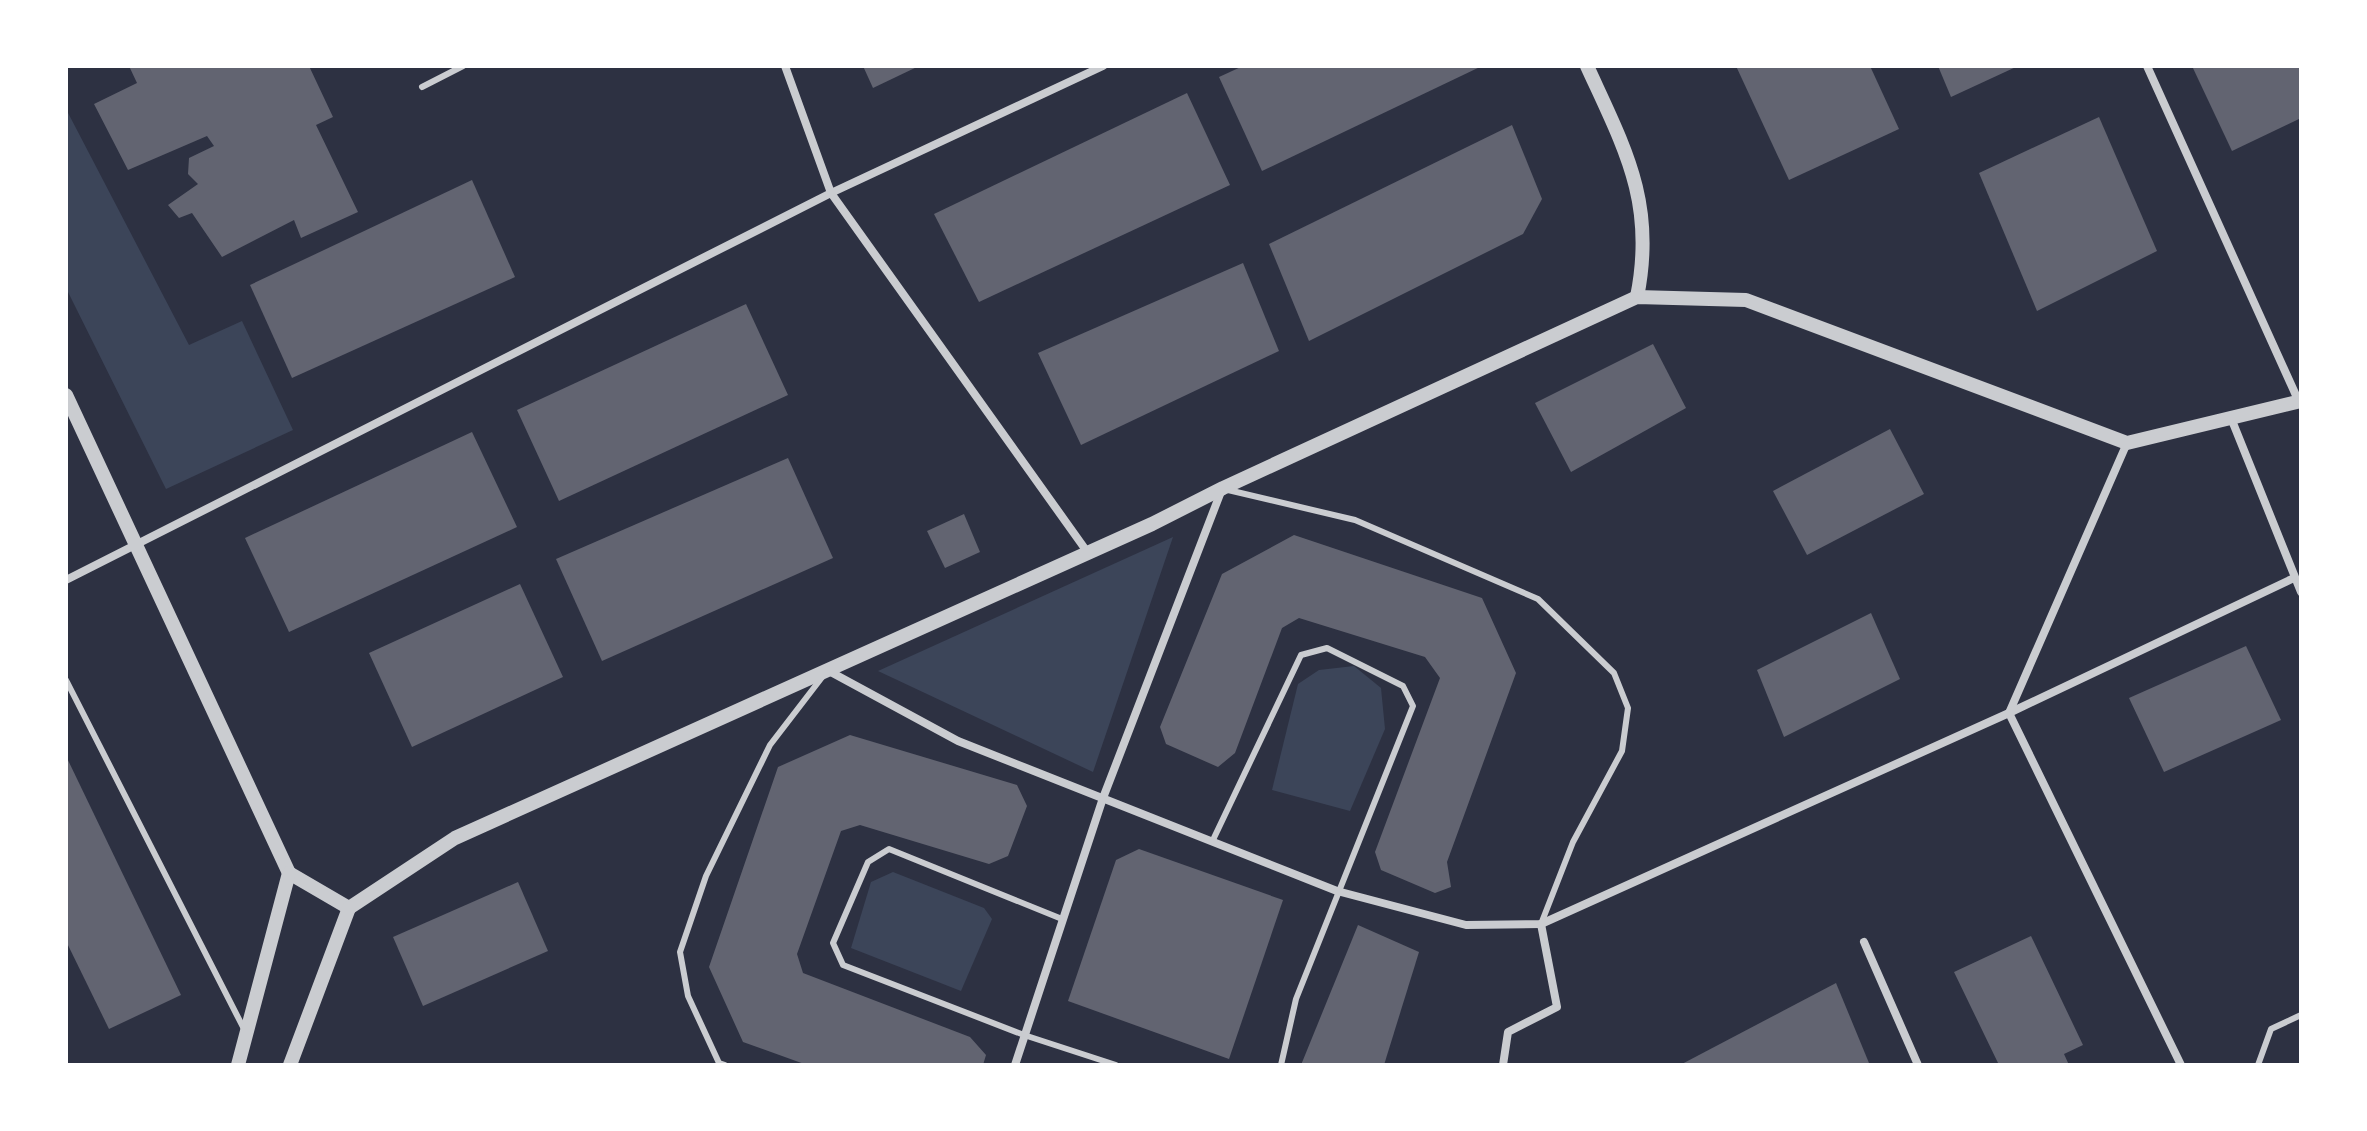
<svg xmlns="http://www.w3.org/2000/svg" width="2367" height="1131" font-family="'Asap Condensed',sans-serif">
<rect width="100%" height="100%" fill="#2d3142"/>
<g fill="#3c4559">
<path d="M66,109l123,236 53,-24 51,109 -127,59 -100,-201z"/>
<path d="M1173,537l-80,235 -215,-101z"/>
<path d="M1354,666l27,22 4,41 -35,82 -78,-21 26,-106 21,-14z"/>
<path d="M893,872l91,36 8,11 -31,72 -110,-43 20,-66z"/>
</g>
<g fill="#626471">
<path d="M129,66h180l24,51 -17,8 42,87 -57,26 -7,-18 -72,37 -30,-44 -13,5 -11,-13 30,-21 -10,-10 1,-16 25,-12 -7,-10 -79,34 -34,-66 43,-21z"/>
<path d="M863,66h56l-46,22z"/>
<path d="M1243,66h239l-220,105 -43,-94z"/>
<path d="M1736,66h134l29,63 -110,51z"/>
<path d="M1938,66h80l-67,31z"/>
<path d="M2192,66h109v52l-69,33z"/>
<path d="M1187,93l43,92 -251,117 -45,-88z"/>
<path d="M2099,117l58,134 -120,60 -58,-138z"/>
<path d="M1512,125l30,74 -19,35 -214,107 -40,-97z"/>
<path d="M472,180l43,97 -223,101 -42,-93z"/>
<path d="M1243,263l36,88 -198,94 -43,-92z"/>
<path d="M746,304l42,91 -229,106 -42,-91z"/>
<path d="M1653,344l33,64 -115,64 -36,-69z"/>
<path d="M1890,429l34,65 -117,61 -34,-64z"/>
<path d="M472,432l45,95 -228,105 -44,-94z"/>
<path d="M788,458l45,100 -231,103 -46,-102z"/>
<path d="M964,514l16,38 -35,16 -18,-37z"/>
<path d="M1294,535l188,63 34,75 -69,189 4,25 -16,6 -54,-23 -6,-18 65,-174 -15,-21 -126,-39 -17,10 -47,125 -17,14 -52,-23 -6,-17 62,-153z"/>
<path d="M520,584l43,93 -151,70 -43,-94z"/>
<path d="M1871,613l29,66 -116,58 -27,-67z"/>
<path d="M2246,646l35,74 -117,52 -35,-74z"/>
<path d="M850,735l167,50 10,21 -19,50 -19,8 -129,-39 -19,6 -44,123 6,19 167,64 16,18 -3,10h-176l-64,-23 -34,-75 69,-200z"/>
<path d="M66,756l115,239 -72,34 -43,-88z"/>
<path d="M1139,849l144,51 -54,159 -161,-58 48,-141z"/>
<path d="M518,882l30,69 -125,55 -30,-69z"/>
<path d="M1358,925l61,27 -35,113h-83z"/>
<path d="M2031,936l52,109 -19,9 5,11h-70l-45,-93z"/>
<path d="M1836,983l33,80 -189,2z"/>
</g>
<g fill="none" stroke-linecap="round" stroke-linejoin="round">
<g stroke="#caccd0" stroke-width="6">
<path d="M422,87l41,-21"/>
<path d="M1228,490l127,30 183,79 76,74 14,35 -6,43 -49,91 -32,82"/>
<path d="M66,680l179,351"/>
<path d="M1212,842l89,-187 26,-7 76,38 10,20 -117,293 -15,66"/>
<path d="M1062,919l-173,-70 -21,13 -35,81 10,22 181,70 92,30"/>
<path d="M725,1065l-6,-2 -31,-67 -8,-44 26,-76 64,-131 53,-69"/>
<path d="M2258,1065l13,-36 30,-14"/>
</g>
<g stroke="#caccd0" stroke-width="8">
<path d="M785,66l46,127 257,360"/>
<path d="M2147,66l152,336"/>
<path d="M2231,418l70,174"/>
<path d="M2127,443l-118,270 172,352"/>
<path d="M66,580l765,-387 272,-127"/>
<path d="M827,670l131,71 379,150 129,34 75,-1 468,-211 285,-135"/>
<path d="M1864,942l54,123"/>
<path d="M1015,1065l88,-267 119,-309"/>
<path d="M1503,1065l5,-33 49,-25 -16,-83"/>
</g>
<g stroke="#caccd0" stroke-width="14">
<path d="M1587,66c38,83 69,137 50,231"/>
<path d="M66,395l223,478"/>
<path d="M289,873l60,35"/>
<path d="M349,908l106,-70 697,-314 71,-36 414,-191 109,3 381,143 174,-42"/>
<path d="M238,1065l51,-192"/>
<path d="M290,1065l59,-157"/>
</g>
</g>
<rect width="2367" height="1131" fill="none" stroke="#ffffff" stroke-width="136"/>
</svg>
